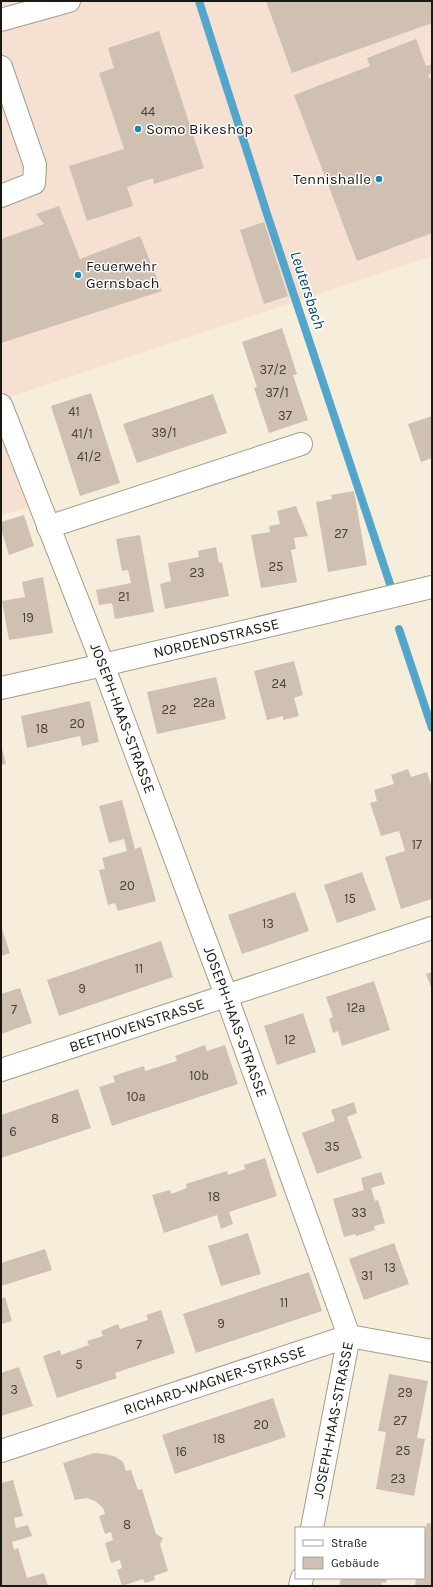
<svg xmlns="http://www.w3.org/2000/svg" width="433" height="1587" font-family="Karla,sans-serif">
<rect width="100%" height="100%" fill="#f6eedb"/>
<g fill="#f5e0d2">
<path d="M1,1h431v255l-431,144z"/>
<path d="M1,434l27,74 -27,7z"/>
</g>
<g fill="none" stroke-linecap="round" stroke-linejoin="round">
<g stroke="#52a6cb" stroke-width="8">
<path d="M199,1l69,216 123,370"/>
<path d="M399,629l33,99"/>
</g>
</g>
<g fill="#d0c0b2">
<path d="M266,1h166v22l-140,50z"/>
<path d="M159,31l45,137 -50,16 -1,-6 -26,9 6,19 -46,15 -18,-55 55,-17 -25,-76 15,-5 -6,-20z"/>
<path d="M416,39l10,27 6,-2v9l-4,2 2,4 2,-1v155l-75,28 -63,-166 76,-29 -3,-8z"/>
<path d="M59,206l21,53 60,-23 22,55 -161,52v-104l43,-15 -8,-10z"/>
<path d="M264,222l24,74 -24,8 -24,-74z"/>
<path d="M282,328l15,46 -4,1 15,45 -39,13 -15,-45 3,-1 -15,-45z"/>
<path d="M91,393l29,90 -40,13 -29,-90z"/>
<path d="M213,394l14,39 -90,30 -14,-39z"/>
<path d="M432,416v42l-11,4 -13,-38z"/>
<path d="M354,491l13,74 -39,7 -12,-70 16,-3 -1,-4z"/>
<path d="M296,506l12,30 -14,2 2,11 -5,1 6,32 -36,6 -10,-53 19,-3 -1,-6 11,-2 -3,-13z"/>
<path d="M24,515l10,31 -25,9 -8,-26v-7z"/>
<path d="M140,535l14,77 -39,7 -3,-16 -13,2 -3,-15 35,-7 -3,-13 -6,1 -6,-32z"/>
<path d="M216,547l3,16 3,-1 7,34 -64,13 -5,-25 11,-3 -3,-18 31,-6 -1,-6z"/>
<path d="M43,577l10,56 -44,7 -7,-39 23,-4 -3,-15z"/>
<path d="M294,661l9,34 -9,3 5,18 -16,4v-4l-16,4 -13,-49z"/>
<path d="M216,677l10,42 -69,15 -10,-42z"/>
<path d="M90,701l9,41 -17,4 -2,-10 -53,12 -6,-32z"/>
<path d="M1,744l5,20 -5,1z"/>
<path d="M408,769l3,8 16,-5 5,16v111l-31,10 -16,-52 20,-6 -6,-20 -18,5 -11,-33 7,-2 -3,-11 20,-6 -3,-9z"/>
<path d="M122,800l13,49 6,-2 15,54 -38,10 -3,-8 -7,2 -9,-35 6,-1 -3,-11 25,-7 -3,-12 -15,4 -10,-37z"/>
<path d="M362,872l14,38 -39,13 -13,-38z"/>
<path d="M295,892l14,39 -67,23 -14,-39z"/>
<path d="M1,926l9,27 -9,3z"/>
<path d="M161,941l12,36 -114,39 -12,-36z"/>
<path d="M432,972v18l-6,-16z"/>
<path d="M374,981l16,49 -48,16 -4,-15 -5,2 -4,-14 4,-2 -7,-20z"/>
<path d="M20,988l12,35 -31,11v-40z"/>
<path d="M303,1013l13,39 -39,13 -13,-39z"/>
<path d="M205,1045l2,6 18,-6 13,39 -126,42 -13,-39 16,-5 -2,-6 31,-10 1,5 32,-10 -2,-5z"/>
<path d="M78,1089l13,39 -90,30v-43z"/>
<path d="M354,1102l3,11 -10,4 15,41 -45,16 -15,-41 33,-12 -4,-11z"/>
<path d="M265,1158l12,38 -48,16 4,12 -12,5 -4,-14 -53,18 -12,-38 18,-5 1,4 16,-6 -1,-4 41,-13 1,4 17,-6 -1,-4z"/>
<path d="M381,1172l4,12 -14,4 4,13 3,-1 7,23 -11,3 1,4 -19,6 -1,-2 -11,3 -11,-38 31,-9 -3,-12z"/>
<path d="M248,1233l13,41 -40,12 -13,-40z"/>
<path d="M394,1243l15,41 -45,16 -15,-41z"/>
<path d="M45,1249l7,21 -51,16v-23z"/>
<path d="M309,1272l13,39 -126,42 -13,-39z"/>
<path d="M5,1297l7,24 -11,3v-25z"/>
<path d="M161,1310l14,43 -60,20 2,5 -60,20 -14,-42 17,-6 1,5 28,-10 -2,-4 16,-5 -2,-5 17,-7 2,5 28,-9 -2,-5z"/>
<path d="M19,1367l14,39 -32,10v-43z"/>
<path d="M389,1374l39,7 -11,57 8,1 -11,57 -38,-7 10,-57 -8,-1z"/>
<path d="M273,1398l13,39 -111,37 -13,-39z"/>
<path d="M94,1453l11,1 11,3 7,5 3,9 5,-1 7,20 4,-1 14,45 7,4 -3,6 8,27 -14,5 1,4 -10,3 -2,-4 -21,7 -5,-16 5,-2 -2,-8 -9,3 -6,-20 8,-3 -2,-8 -6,2 -6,-18 6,-2 -2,-6 -8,-7 -8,-3 -12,2 -12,-37z"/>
<path d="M13,1480l10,36 -9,2 2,10 12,-3 4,11 -20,6 2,8 4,-2 9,30 17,-5 4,13h-47v-103z"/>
<path d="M427,1523l5,1v62h-17l1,-8h8v-41z"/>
<path d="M341,1578h46l-1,5 -4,-1 -1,4h-42z"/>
</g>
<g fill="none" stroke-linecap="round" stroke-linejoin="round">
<g stroke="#a49d8c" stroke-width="24">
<g id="minor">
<path d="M1,20l68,-19"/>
<path d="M1,67l34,98 -1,18 -33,13"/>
<path id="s1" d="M1,405l102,260 123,330 123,341 -37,192"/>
<path d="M48,527l253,-83"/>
<path id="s2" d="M1,688l102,-23 329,-78"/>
<path id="s3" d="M1,1070l431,-142"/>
<path id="s4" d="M1,1451l348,-115 83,15"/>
<path d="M300,1586l2,-8"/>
</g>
</g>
<use href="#minor" stroke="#fff" stroke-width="22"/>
</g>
<g fill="#1986ad" stroke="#fff" stroke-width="1.5">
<circle cx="138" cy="129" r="4"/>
<circle cx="379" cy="179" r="4"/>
<circle cx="78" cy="275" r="4"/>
</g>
<g text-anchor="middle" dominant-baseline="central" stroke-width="3" stroke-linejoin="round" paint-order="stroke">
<g font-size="13" fill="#484239">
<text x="148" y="111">44</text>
<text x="273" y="369">37/2</text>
<text x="277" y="392">37/1</text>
<text x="74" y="411">41</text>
<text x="285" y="415">37</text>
<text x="164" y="432">39/1</text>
<text x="82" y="433">41/1</text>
<text x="89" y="456">41/2</text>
<text x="341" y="533">27</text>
<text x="276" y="566">25</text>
<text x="197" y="572">23</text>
<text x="124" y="596">21</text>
<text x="28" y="617">19</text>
<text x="279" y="683">24</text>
<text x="204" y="702">22a</text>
<text x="169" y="709">22</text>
<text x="77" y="723">20</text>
<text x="42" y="728">18</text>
<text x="417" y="844">17</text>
<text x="127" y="885">20</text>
<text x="350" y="898">15</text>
<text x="268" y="923">13</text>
<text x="139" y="968">11</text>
<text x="82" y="988">9</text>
<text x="356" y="1007">12a</text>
<text x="14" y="1009">7</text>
<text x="290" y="1039">12</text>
<text x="199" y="1075">10b</text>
<text x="136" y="1096">10a</text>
<text x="55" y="1118">8</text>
<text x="13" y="1131">6</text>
<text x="332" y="1146">35</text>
<text x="214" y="1196">18</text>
<text x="359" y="1212">33</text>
<text x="390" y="1267">13</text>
<text x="367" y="1275">31</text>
<text x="284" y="1302">11</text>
<text x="221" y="1323">9</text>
<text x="139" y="1344">7</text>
<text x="79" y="1364">5</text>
<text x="14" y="1389">3</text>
<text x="405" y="1392">29</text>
<text x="400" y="1420">27</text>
<text x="261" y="1424">20</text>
<text x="219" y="1438">18</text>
<text x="403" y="1450">25</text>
<text x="181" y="1451">16</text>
<text x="398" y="1478">23</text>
<text x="127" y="1524">8</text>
</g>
<g font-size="15" fill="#1a1811" stroke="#fff" text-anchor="start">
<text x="146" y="129">Somo Bikeshop</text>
<text x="371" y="179" text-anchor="end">Tennishalle</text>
<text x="86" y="266">Feuerwehr<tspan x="86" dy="17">Gernsbach</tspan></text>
</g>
<g font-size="15" fill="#1a1811" stroke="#fff">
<text stroke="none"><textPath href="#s2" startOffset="221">NORDENDSTRASSE</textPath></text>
<text stroke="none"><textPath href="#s1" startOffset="336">JOSEPH-HAAS-STRASSE</textPath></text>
<text stroke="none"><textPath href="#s1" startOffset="660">JOSEPH-HAAS-STRASSE</textPath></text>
<text stroke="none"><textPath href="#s3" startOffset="143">BEETHOVENSTRASSE</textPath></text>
<text stroke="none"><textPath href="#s4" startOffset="225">RICHARD-WAGNER-STRASSE</textPath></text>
<text transform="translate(333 1420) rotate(-79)">JOSEPH-HAAS-STRASSE</text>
</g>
<g font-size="16" font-style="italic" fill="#004a63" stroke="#fff">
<text transform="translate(308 290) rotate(72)">Leutersbach</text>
</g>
</g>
<rect width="433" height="1587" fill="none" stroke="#1a1811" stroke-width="4"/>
<rect x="295" y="1527" width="130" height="52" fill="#ffffff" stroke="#a3a3a0"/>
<rect x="303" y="1540" width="20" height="6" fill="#ffffff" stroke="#a3a3a0"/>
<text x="331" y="1547" font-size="12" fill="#1a1811">Straße</text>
<rect x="303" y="1557" width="20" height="12" fill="#d0c0b2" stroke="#a3a3a0"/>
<text x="331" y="1567" font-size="12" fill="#1a1811">Gebäude</text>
</svg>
